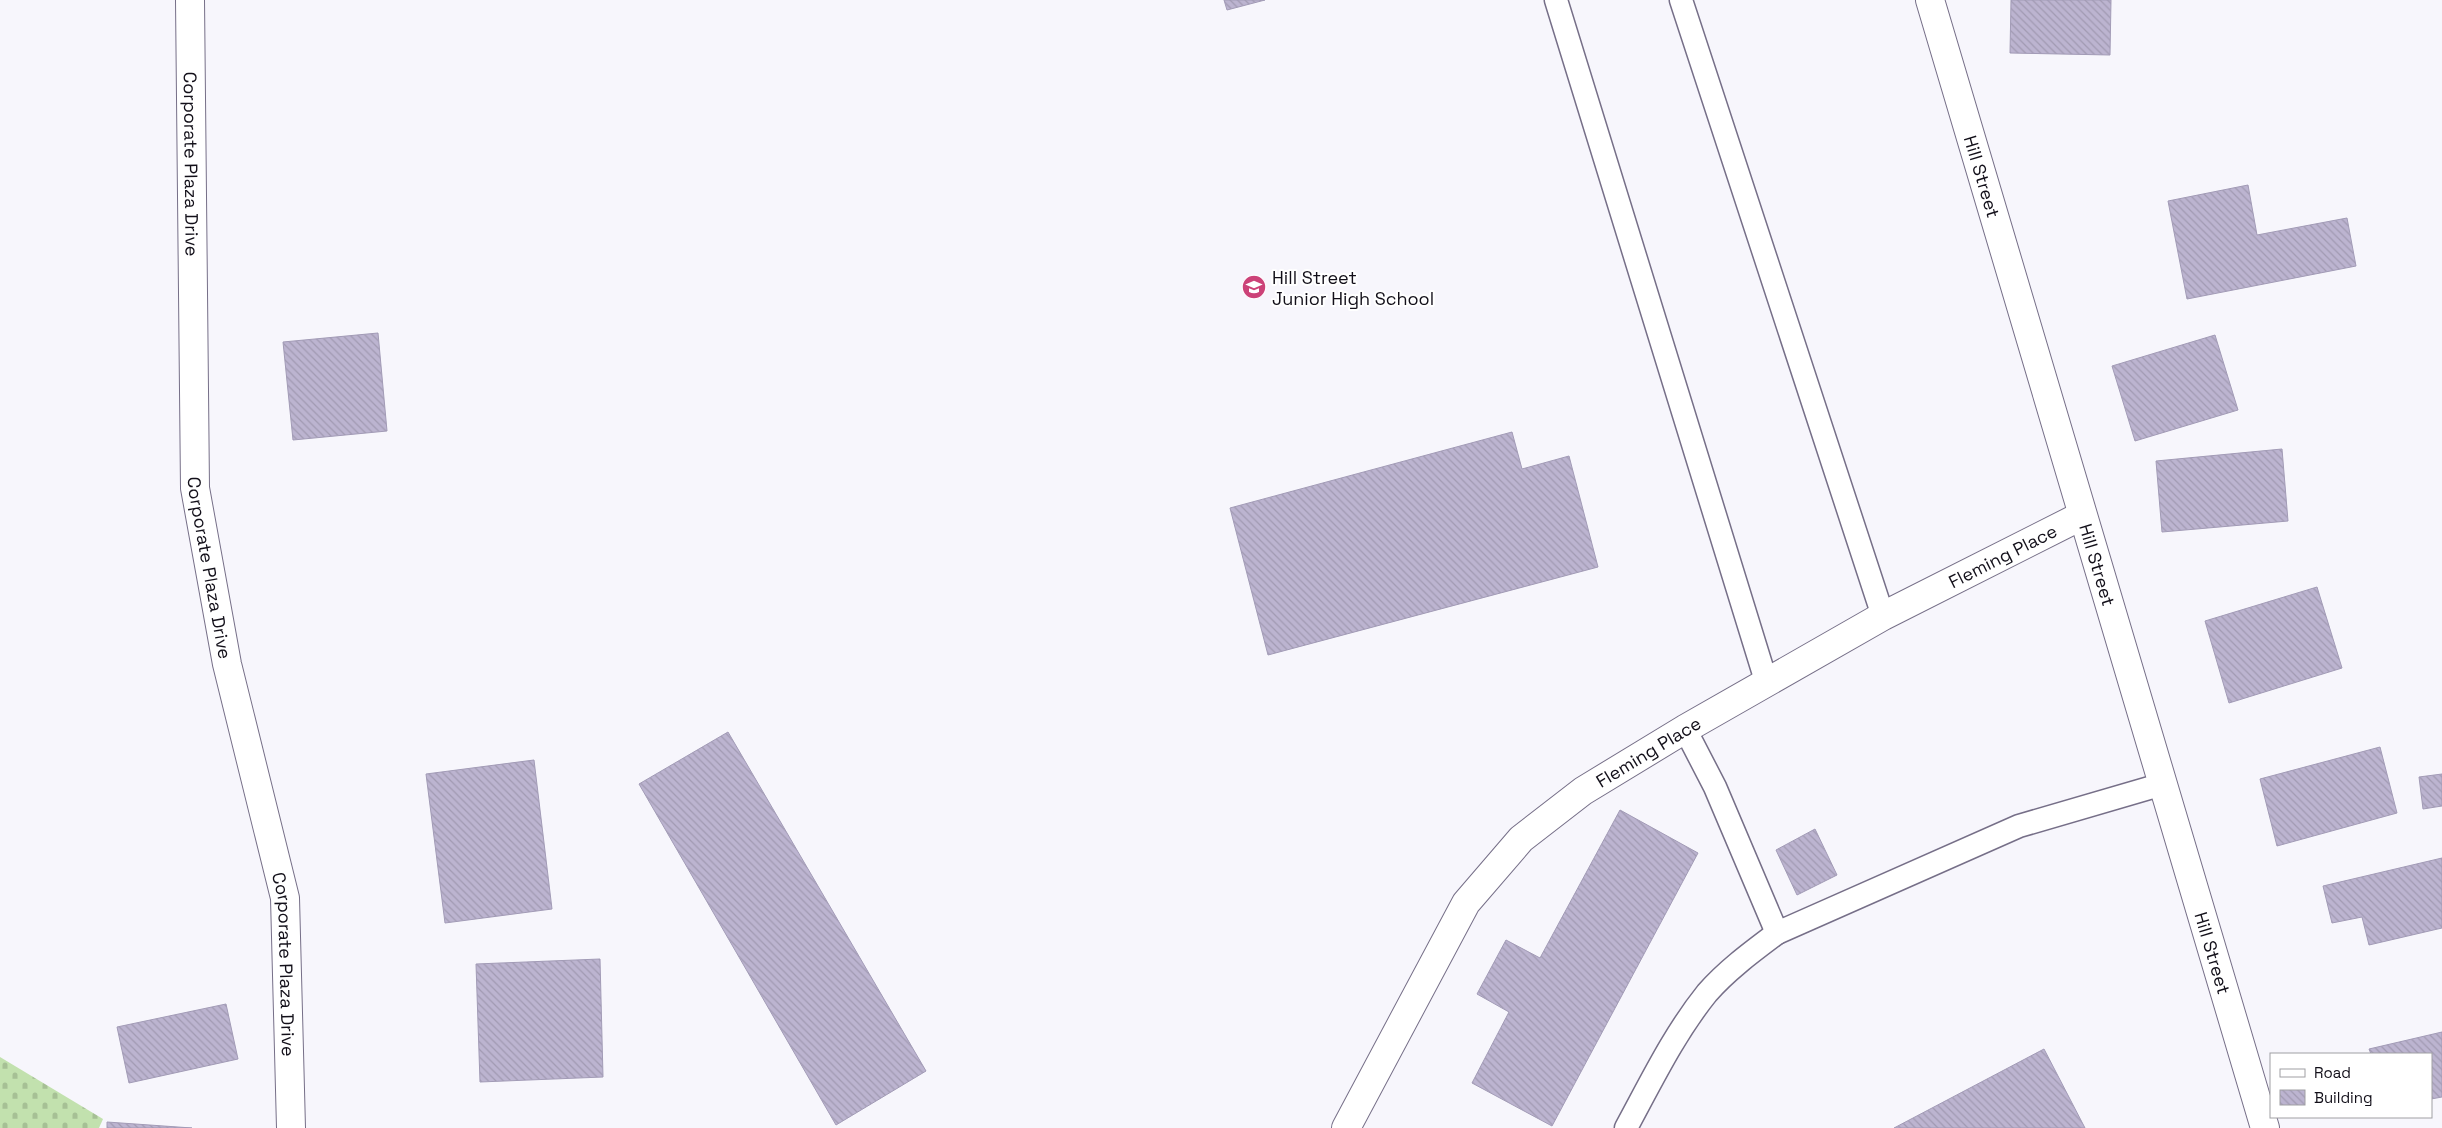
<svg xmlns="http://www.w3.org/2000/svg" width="2442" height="1128" font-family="'Space Grotesk',sans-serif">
<defs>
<pattern id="cemetery-stones" width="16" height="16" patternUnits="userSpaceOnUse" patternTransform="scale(1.25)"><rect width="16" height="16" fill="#c2e1ae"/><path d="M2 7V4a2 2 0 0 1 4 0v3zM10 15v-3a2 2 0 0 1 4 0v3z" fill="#a6c095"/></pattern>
<pattern id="building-back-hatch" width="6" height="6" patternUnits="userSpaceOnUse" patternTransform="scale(1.25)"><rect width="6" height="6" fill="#bcb4d0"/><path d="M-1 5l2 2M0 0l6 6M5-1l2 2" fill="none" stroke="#a19ab2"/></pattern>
</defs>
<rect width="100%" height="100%" fill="#f7f6fc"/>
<path fill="url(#cemetery-stones)" d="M0,1057l103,62 -4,9h-99z"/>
<g fill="url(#building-back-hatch)" stroke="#a29bb6">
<path d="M1224,0h41l-38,10z"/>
<path d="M2011,0h100l-1,55 -100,-2z"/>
<path d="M2248,185l9,50 90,-17 9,48 -169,33 -19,-98z"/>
<path d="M378,333l9,98 -94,9 -10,-98z"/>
<path d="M2215,335l23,75 -103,31 -23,-75z"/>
<path d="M1512,432l10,37 47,-13 29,111 -330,88 -38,-147z"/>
<path d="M2282,449l6,72 -126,11 -6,-71z"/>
<path d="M2317,587l25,81 -113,35 -24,-82z"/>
<path d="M728,732l198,339 -90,54 -197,-341z"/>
<path d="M2380,747l17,66 -120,33 -17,-67z"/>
<path d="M534,760l18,149 -107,14 -19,-149z"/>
<path d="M2442,774v32l-19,3 -4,-32z"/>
<path d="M1620,810l78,43 -146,273 -80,-43 37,-71 -32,-18 29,-54 34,18z"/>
<path d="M1815,829l22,46 -40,20 -21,-45z"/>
<path d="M2442,858v70l-73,17 -7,-28 -30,6 -9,-37z"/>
<path d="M600,959l3,118 -123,5 -4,-118z"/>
<path d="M226,1004l12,55 -109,24 -12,-56z"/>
<path d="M2442,1032v65l-11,2v-45h-60l-2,-5z"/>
<path d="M2044,1049l41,79h-191z"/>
<path d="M107,1122l85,6h-85z"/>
</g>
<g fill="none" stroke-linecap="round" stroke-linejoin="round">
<g stroke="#766f88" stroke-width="25">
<g id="lane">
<path d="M1556,0l211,684"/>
<path d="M1681,0l202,616"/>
<path d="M1685,729l30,58 62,146 242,-107 144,-42"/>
<path d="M1626,1128c25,-46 48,-94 81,-135 20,-23 46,-42 70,-60"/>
</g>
</g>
<g stroke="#766f88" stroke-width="30">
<g id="street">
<path id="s1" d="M190,0l5,488 32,176 58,234 6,230"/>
<path id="s2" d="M1930,0l335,1128"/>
<path id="s3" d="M1346,1128l120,-225 55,-64 62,-48 102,-62 198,-113 198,-100"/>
</g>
</g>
<use href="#lane" stroke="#fff" stroke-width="22"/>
<use href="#street" stroke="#fff" stroke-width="28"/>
</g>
<defs>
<g id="school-disc" transform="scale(1.25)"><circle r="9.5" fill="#cc4278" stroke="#fff"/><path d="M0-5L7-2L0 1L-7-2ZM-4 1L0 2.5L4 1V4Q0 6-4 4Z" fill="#fff"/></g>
</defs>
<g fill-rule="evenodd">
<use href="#school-disc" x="1254" y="287"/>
</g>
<g text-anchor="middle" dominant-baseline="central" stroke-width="4" stroke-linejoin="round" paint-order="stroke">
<g font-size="18" fill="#120f19" stroke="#fff">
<text stroke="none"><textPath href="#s1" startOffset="164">Corporate Plaza Drive</textPath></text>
<text stroke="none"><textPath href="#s2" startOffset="184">Hill Street</textPath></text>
<text stroke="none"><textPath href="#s3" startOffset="899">Fleming Place</textPath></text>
<text stroke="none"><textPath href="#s2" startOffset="589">Hill Street</textPath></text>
<text stroke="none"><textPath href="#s1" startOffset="569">Corporate Plaza Drive</textPath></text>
<text stroke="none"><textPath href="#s3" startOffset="494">Fleming Place</textPath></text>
<text stroke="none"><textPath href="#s2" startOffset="994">Hill Street</textPath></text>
<text stroke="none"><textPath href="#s1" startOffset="974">Corporate Plaza Drive</textPath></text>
</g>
<g font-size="18" fill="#120f19" stroke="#fff" text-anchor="start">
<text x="1272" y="277">Hill Street<tspan x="1272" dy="21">Junior High School</tspan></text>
</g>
</g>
<rect x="2270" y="1053" width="162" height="65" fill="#ffffff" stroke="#a09fa3"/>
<rect x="2280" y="1069" width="25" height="8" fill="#ffffff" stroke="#a09fa3"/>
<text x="2314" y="1078" font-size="15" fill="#120f19">Road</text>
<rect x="2280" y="1090" width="25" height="15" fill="url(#building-back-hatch)" stroke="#a09fa3"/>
<text x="2314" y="1103" font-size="15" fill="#120f19">Building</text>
</svg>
